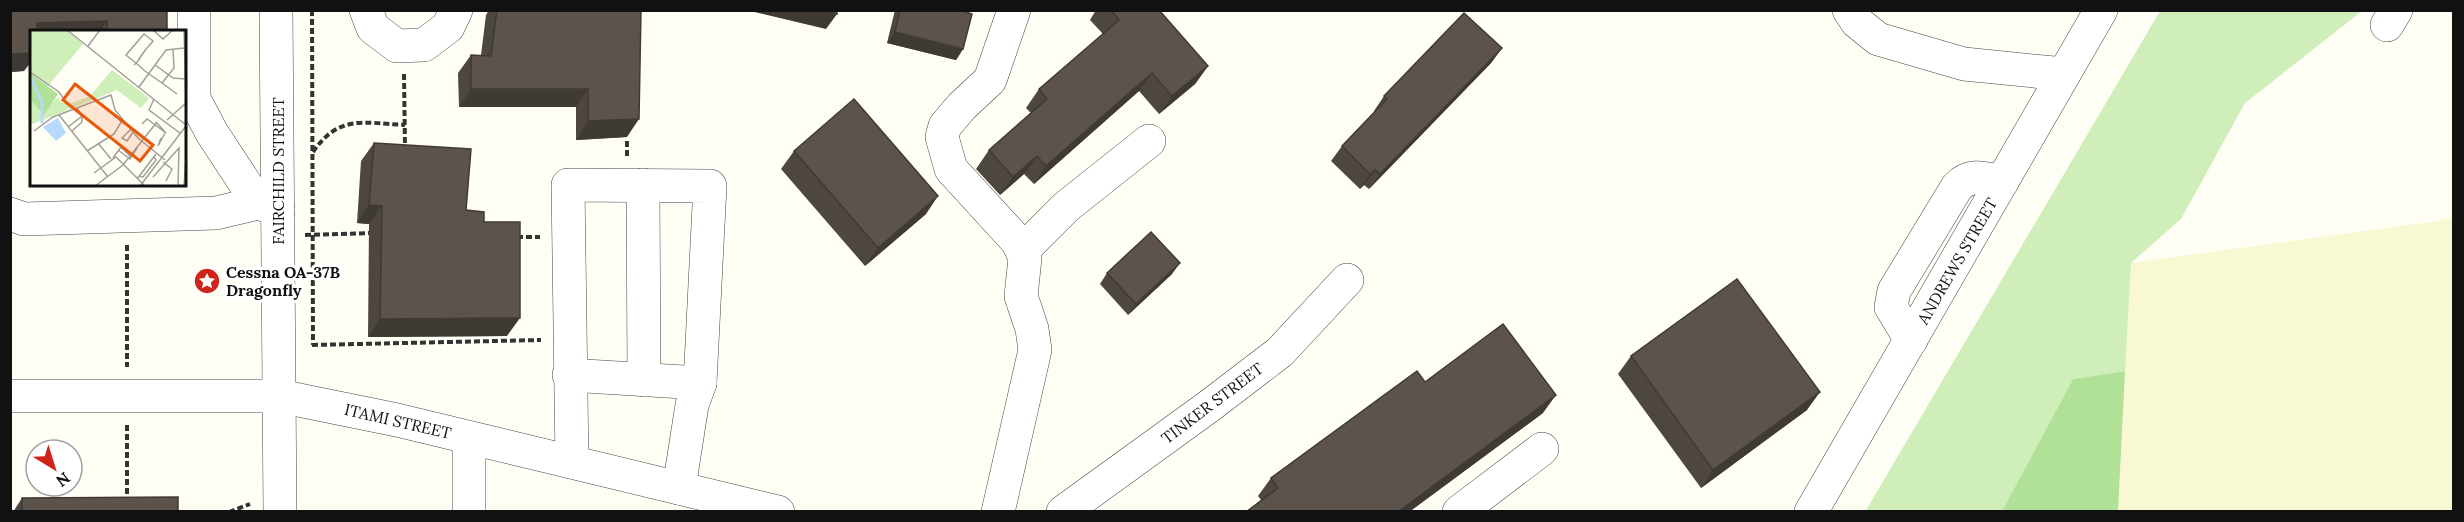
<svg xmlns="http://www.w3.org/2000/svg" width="2464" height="522" font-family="Lora,serif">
<rect width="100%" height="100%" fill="#fffef5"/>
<path fill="#f8f8d2" d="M2453,217v294l-335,1 12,-249 308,-42z"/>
<path fill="#d0eeba" d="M2160,11h202l-117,92 -64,116 -50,44 -6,108 -52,8 -71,132 -137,1z"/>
<path fill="#b1e097" d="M2125,371l-7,140h-116l71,-132z"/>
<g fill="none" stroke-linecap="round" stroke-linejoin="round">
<g stroke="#444" stroke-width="34">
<g id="minor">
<path d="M194,10v89l18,34 46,70 20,7"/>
<path d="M276,10l4,502"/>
<path d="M366,10l7,18 24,18 27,-1 24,-18 8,-17"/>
<path d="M1849,10l8,12 21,17 86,25 100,10"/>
<path d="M2387,25l9,-15"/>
<path d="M643,185l1,195"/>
<path d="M10,214l14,5 192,-6 42,-10"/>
<path d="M1022,251l44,-44 83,-66"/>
<path d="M1911,340l-20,-33 3,-16 63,-104c13,-14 27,-9 45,-5"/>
<path d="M569,375l131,8"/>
<path d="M10,396h269l118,24 381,92"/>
<path d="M469,438v74"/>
<path d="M572,462l-4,-277 142,1 -10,197 -8,22 -13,83"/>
<path d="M998,512l37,-162 -3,-21 -11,-33 4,-38 -3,-7 -5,-10 -66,-72 -9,-32 3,-11 17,-20 28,-26 24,-70"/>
<path d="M1063,512l145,-105 72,-55 67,-72"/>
<path d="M1459,512l83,-63"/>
<path d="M1811,512l290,-502"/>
</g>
</g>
<g stroke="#333" stroke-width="4" stroke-dasharray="6 3" stroke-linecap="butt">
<path d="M312,10l1,335"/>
<path d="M404,74l1,74"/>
<path d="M313,152c26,-38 51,-29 92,-27"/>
<path d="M627,156v-17"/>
<path d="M305,235l67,-2"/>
<path d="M517,237h23"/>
<path d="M127,245v122"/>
<path d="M312,345l229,-5"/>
<path d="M127,425v87"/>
<path d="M229,512l21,-8"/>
</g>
<use href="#minor" stroke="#fff" stroke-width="33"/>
</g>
<g fill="#4e4741">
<path d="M10,10h157v22h-135l-8,39 -14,1z"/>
<path d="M489,10h152l-14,127 -51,3v-33h-117l-1,-34 13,-18h10l5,-40z"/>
<path d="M895,10h65l3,39 -7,11 -69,-17z"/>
<path d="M1096,10h63l49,56 -13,18 -36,30 -20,-23 -105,93 -10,-10 -24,21 -24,-26 13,-19 42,-37 -5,-5 13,-19 64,-55 -13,-14z"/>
<path d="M1502,48l-11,15 -122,126 -5,-4 -4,4 -29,-28 11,-15 33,-34 -1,-1 10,-15z"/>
<path d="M374,143l92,67 18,12 23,114 -139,1 1,-113 -12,-1 4,-62z"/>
<path d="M794,151l132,63 -61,52 -84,-97z"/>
<path d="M1107,273l65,1 -44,41 -28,-31z"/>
<path d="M1631,356l176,54 -106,78 -83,-114z"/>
<path d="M1425,382l118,31 -134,99h-163l15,-12 -3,-4 13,-18z"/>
<path d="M22,498v14h-9z"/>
</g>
<g fill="#403a35">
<path d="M746,10h75l16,4 -11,15z"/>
<path d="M107,21l-7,11h-68l5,-9z"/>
<path d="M895,32l68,17 -7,11 -69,-17z"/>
<path d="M1502,48l-11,15 -122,126 11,-15z"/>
<path d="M32,53v8l-8,10 -14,1v-18z"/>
<path d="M1208,66l-13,18 -36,30 13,-18z"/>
<path d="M1152,73l-13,18 -105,93 12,-18z"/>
<path d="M471,89h117l-12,18h-117z"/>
<path d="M639,119l-12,18 -51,3 12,-19z"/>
<path d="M1037,156l-13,18 -24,21 13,-18z"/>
<path d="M1375,170l-11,15 -4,4 10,-15z"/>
<path d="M938,196l-12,18 -61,52 13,-18z"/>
<path d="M369,205l13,1 -13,18 -12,-1z"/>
<path d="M1180,263l-8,11 -44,41 8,-11z"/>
<path d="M520,318l-13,18 -139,1 12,-18z"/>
<path d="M1820,392l-13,18 -106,78 12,-18z"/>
<path d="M1556,395l-13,18 -134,99h-11z"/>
</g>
<g fill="#5b534c" stroke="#403a35" stroke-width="1.5">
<path d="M10,10h157v22h-59l-1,-11 -70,2v9h-5v21l-22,1z"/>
<path d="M497,10h144l-2,109 -51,2v-32h-117v-34l20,1z"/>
<path d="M821,10h16v4z"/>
<path d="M900,10h60l12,4 -9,35 -68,-17z"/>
<path d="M1111,10h48l49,56 -36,30 -20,-23 -106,93 -9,-10 -24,21 -24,-27 58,-51 -8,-10 80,-69z"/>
<path d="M1464,13l38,35 -122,126 -5,-4 -5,4 -28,-28 45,-47 -3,-3z"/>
<path d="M854,99l84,97 -60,52 -84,-97z"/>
<path d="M374,143l97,6 -5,61 18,2v10h36v96l-140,1 2,-113 -13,-1z"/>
<path d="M1151,232l29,31 -44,41 -29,-31z"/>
<path d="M1737,279l83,113 -107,78 -82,-114z"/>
<path d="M1503,324l53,71 -158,117h-152l32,-24 -7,-10 146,-107 8,11z"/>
<path d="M178,497v15h-156v-14z"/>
</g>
<defs>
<g id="sight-disc" transform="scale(1.35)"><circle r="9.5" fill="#cf241b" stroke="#fff"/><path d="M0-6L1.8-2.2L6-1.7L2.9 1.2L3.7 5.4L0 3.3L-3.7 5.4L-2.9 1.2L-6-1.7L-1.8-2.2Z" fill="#fff"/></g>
</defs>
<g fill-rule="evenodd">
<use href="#sight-disc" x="207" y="281"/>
</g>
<g text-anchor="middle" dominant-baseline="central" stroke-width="6" stroke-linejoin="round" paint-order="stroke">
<g font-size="16" fill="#111" stroke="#fff">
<text transform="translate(278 171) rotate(-90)">FAIRCHILD STREET</text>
<text transform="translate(1957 261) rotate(-60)">ANDREWS STREET</text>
<text transform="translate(1212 403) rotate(-37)">TINKER STREET</text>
<text transform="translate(398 421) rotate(13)">ITAMI STREET</text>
</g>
<g font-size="16" font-weight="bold" fill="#111" stroke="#fff" text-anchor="start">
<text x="226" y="272">Cessna OA-37B<tspan x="226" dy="18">Dragonfly</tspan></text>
</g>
</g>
<g transform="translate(30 30)">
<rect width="156" height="156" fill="#fffef5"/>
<path d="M0,0h36l17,14 -35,42 -18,-13zM82,40l37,28 -8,10 -24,-18 -87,35v-33l21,12 7,-7 4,6h10l18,-7z" fill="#d0eeba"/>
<path d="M0,43l28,21 -14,21 -14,-16z" fill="#b1e097"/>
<path d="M28,88l8,15 -10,8 -13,-14z" fill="#b5dafb"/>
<path fill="none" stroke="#b5dafb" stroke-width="3" d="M0,46l12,26v21"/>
<path fill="none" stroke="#a09f9a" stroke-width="1.5" d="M37,0l119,95M123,0l10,9 10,-9M154,0l2,71M58,16l12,-16M104,35l4,-4 3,-5 5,-7 2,-2 5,-6 -9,-7 -18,21 10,8 9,8 17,12 15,11M125,35l18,13 12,1M0,42l29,20 7,10M132,53l12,-15 -1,-19M109,57l27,-37 18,-2M124,69l-5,11 31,23M29,85l49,62M137,90l19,-17M112,94l5,-5 19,14 -10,-11M38,97l14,-11 -5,-8M101,99l-9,9 5,3 6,-9M4,101l19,-14 58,-22 4,15 23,28 27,22M42,101l10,-9v-6M131,108l-3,8 7,-13M68,113l13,16M88,120l12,9 7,-11M57,121l27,-17 9,-15M83,128l8,-11 9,9M133,132l9,7 -6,12M64,143l22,-16 29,29M109,146l4,1 13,-17 -2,-3M123,147l26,-29 -1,38M107,149l19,-25M65,156l28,-21 34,-43M110,156l46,-60M154,156l2,-29"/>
<path fill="#e8590c" fill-opacity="0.15" stroke="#e8590c" stroke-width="3" d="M45,54l78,61 -13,16 -77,-61z"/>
<rect width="156" height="156" fill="none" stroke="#111" stroke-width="3"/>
</g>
<rect width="2464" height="522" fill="none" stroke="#111111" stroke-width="24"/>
<g transform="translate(54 468) rotate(142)"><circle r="28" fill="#ffffff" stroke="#a0a0a0" stroke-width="1.5"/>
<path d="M0-4.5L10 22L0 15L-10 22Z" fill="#cf241b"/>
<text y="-9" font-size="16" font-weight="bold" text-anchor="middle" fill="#111111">N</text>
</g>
</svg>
